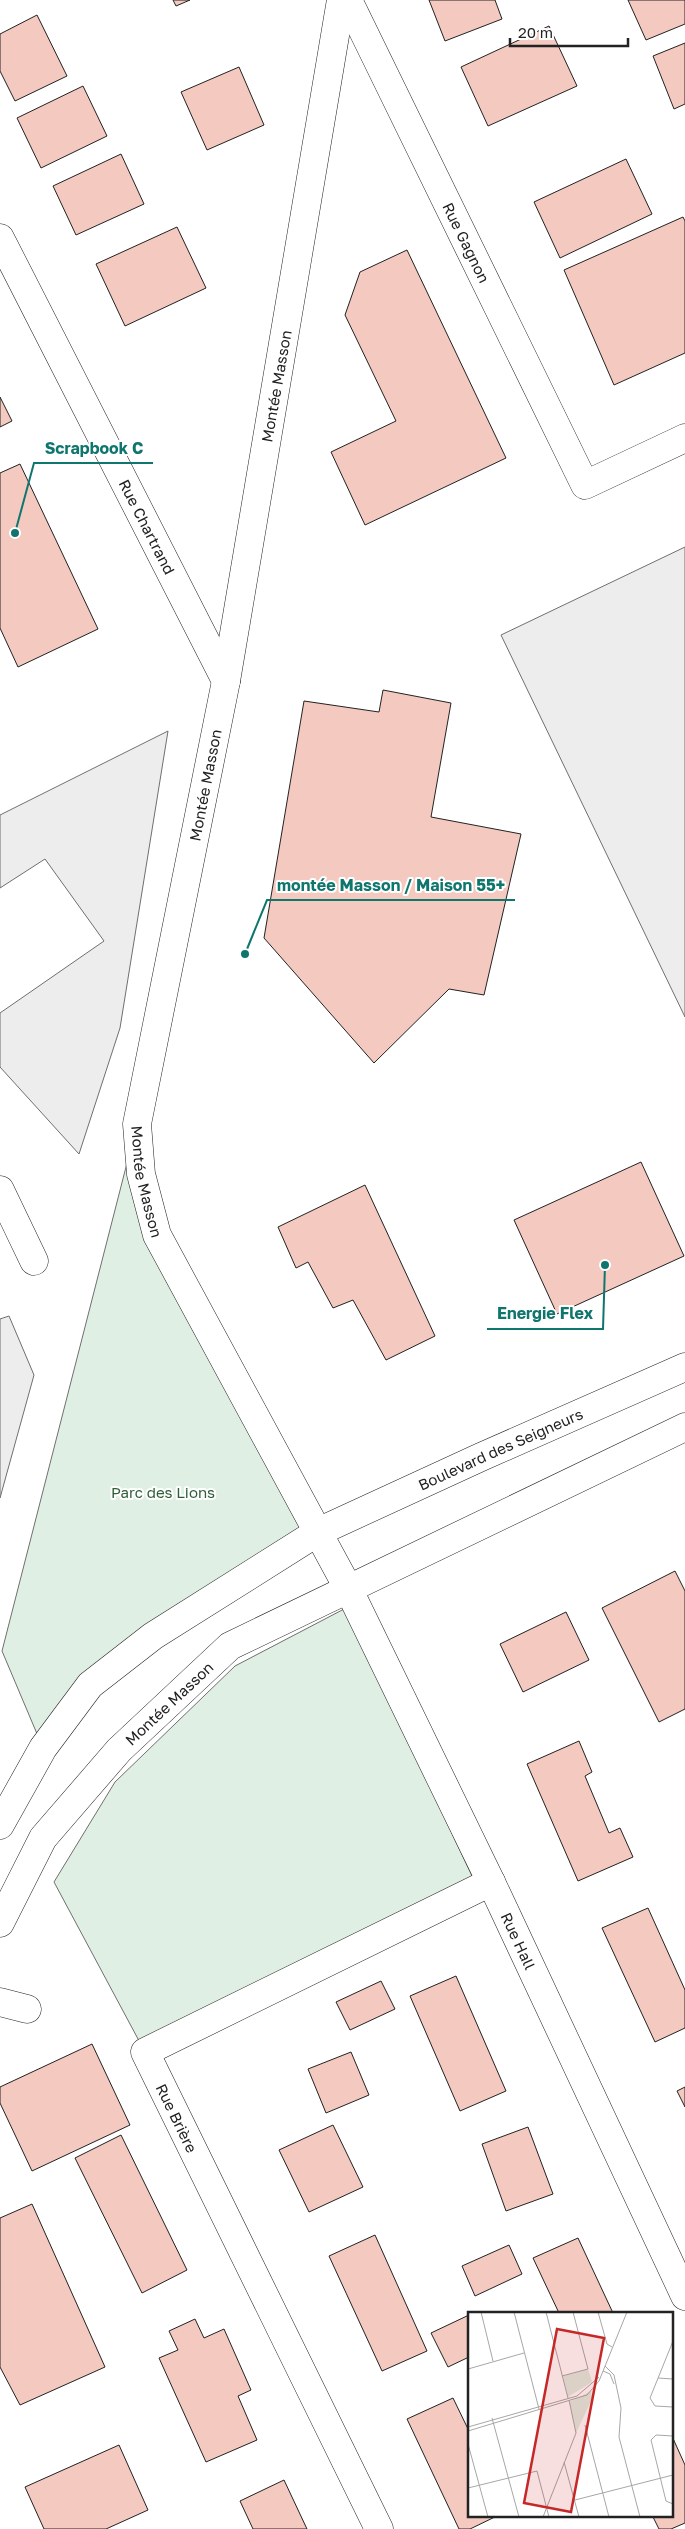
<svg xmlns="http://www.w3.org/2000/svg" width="685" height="2529" font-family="'Golos Text',sans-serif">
<rect width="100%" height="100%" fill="#fff"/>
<g fill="#e0efe3" stroke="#6f6f6f">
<path d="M137,1124l4,50 177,358 -165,104 -110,112 -41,-97z"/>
<path d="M346,1608l134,285 -335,159 -91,-170 61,-100 120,-116z"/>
</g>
<g fill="#ededed" stroke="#6f6f6f">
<path d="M685,547v470l-184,-382z"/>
<path d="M168,731l-48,297 -41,126 -79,-87v-54l104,-72 -59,-82 -45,29v-73z"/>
<path d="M9,1316l25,59 -34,123v-179z"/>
</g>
<g fill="#f3c9c0" stroke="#222">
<path d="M173,0h17l-14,6z"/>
<path d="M429,0h66l7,19 -57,22z"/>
<path d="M628,0h57v24l-39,16z"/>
<path d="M37,15l30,61 -52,25 -15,-30v-37z"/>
<path d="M549,26l28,60 -89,40 -27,-59z"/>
<path d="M685,43v61l-11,5 -21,-53z"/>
<path d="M239,67l25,58 -57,25 -26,-58z"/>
<path d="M83,86l24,50 -66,32 -24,-50z"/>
<path d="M121,154l23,50 -68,31 -23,-49z"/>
<path d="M626,159l26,55 -92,44 -26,-56z"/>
<path d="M683,217l2,4v132l-71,32 -50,-115z"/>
<path d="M177,227l29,61 -81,38 -29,-62z"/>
<path d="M407,250l99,208 -141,67 -34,-73 65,-31 -51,-106 15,-43z"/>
<path d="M0,397l12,24 -12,6z"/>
<path d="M20,464l78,165 -80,38 -18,-39v-155z"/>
<path d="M383,690l68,13 -20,114 90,17 -37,161 -35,-6 -75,74 -110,-125 40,-237 75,11z"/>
<path d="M641,1162l43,94 -127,58 -43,-94z"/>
<path d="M365,1185l70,151 -49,24 -33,-60 -20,8 -25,-46 -12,6 -18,-41z"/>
<path d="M675,1571l10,20v118l-26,13 -57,-114z"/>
<path d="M566,1612l23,48 -66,32 -23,-48z"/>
<path d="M579,1741l13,31 -7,4 24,57 11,-5 13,29 -55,24 -51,-117z"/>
<path d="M648,1908l37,82v38l-30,14 -53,-114z"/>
<path d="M456,1976l50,115 -46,20 -50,-115z"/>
<path d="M381,1981l14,28 -45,21 -14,-28z"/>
<path d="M92,2044l38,81 -98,46 -32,-68v-16z"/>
<path d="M351,2052l18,43 -43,18 -18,-44z"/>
<path d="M685,2087v20l-8,-16z"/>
<path d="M333,2125l30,62 -54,25 -30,-62z"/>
<path d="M528,2127l25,67 -47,17 -24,-67z"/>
<path d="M121,2135l66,135 -45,23 -67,-135z"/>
<path d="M32,2204l73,163 -85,38 -20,-38v-149z"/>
<path d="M375,2235l52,116 -45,20 -53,-115z"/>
<path d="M578,2238l35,75h-54l-26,-55z"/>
<path d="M509,2245l13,29 -47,22 -13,-30z"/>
<path d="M469,2315v42l-21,10 -17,-34z"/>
<path d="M195,2319l9,19 20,-9 27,61 -13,6 19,44 -51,22 -47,-104 19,-8 -9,-19z"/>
<path d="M453,2398l16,33v84h30l-29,14h-11l-52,-110z"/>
<path d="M671,2434l14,31v58l-14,6h-12l-7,-14h19z"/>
<path d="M119,2445l29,65 -42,19h-62l-19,-42z"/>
<path d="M284,2480l23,49h-54l-13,-28z"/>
</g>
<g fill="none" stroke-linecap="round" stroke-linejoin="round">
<g stroke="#222" stroke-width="29">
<g id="minor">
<path id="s1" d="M348,0l237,485 100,-47"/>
<path id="s2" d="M0,238l226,443"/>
<path d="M0,1190l34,71"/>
<path id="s3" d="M348,1588l143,294 194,414"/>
<path d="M0,2002l27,7"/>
<path d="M379,2529l-234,-477 346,-170"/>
</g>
</g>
<g stroke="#222" stroke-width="29">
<g id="major">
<path id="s4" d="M341,0l-115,681 -89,443 4,50 16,61 191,353"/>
<path id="s5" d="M0,1825l43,-77 47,-63 63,-49 165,-104 163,-75 204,-90"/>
<path id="s6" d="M0,1923l43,-85 76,-88 111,-104 455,-219"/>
</g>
</g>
<use href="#minor" stroke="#fff" stroke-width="28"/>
<use href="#major" stroke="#fff" stroke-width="28"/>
</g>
<g text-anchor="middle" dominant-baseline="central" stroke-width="4" stroke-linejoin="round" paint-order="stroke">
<g font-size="15" fill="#222" stroke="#fff">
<text stroke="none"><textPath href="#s1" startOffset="270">Rue Gagnon</textPath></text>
<text transform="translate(276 386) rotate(-80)">Montée Masson</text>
<text stroke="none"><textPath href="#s2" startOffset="324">Rue Chartrand</textPath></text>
<text transform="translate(205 785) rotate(-79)">Montée Masson</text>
<text stroke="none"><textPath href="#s4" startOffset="1201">Montée Masson</textPath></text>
<text stroke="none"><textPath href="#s5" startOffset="642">Boulevard des Seigneurs</textPath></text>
<text stroke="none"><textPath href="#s6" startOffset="280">Montée Masson</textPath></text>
<text stroke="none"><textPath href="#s3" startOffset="392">Rue Hall</textPath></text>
<text transform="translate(177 2118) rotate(64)">Rue Brière</text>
</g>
<g font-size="15" fill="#2f5e38" stroke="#fff">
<text x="163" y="1492">Parc des Lions</text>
</g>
</g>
<g transform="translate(468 2312)">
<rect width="205" height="205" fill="#fff"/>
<path d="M120,57l4,13 -24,15 -5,-21zM123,79l1,8 -16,34 -7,-31z" fill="#e0efe3"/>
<path fill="none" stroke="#a7a7a7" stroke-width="1" d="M13,0l12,49M46,0l25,97M78,0l22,86M130,0l9,32 5,3M205,29l-23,57 5,8 18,1M137,54l9,9 7,33 -2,29 21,80M0,57l56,-16M135,59l7,3 4,10M94,64l26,-7 -15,-57M190,66l15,1M24,106l27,99M117,113l24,92M0,115l109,-31 22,-19M0,119l119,-36 12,-14 28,-69M205,124l-17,-1 -5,5 15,61 7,3M0,132l20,73M96,150l15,55M0,176l69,-17 12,46M107,188l98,-25M75,205l33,-84 -7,-33"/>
<path fill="#c62828" fill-opacity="0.15" stroke="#c62828" stroke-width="2.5" d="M89,17l47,9 -33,174 -47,-9z"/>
<rect width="205" height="205" fill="none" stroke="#222" stroke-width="2.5"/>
</g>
<path fill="none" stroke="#0f766e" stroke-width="2" d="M15 533L34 463H153M245 954L267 900H515M605 1265L603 1329H487"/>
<g fill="#0f766e" stroke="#fff" stroke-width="2">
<circle cx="15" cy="533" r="5"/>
<circle cx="245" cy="954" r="5"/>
<circle cx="605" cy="1265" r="5"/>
</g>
<g font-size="16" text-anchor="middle" font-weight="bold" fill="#0f766e" stroke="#fff" stroke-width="4" stroke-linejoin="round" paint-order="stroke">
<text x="94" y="454">Scrapbook C</text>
<text x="391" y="891">montée Masson / Maison 55+</text>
<text x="545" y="1319">Energie Flex</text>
</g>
<path d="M510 38v8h118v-8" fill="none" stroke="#222222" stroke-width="2.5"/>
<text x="518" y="38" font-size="15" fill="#222222" stroke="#ffffff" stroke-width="4" paint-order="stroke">20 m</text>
</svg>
